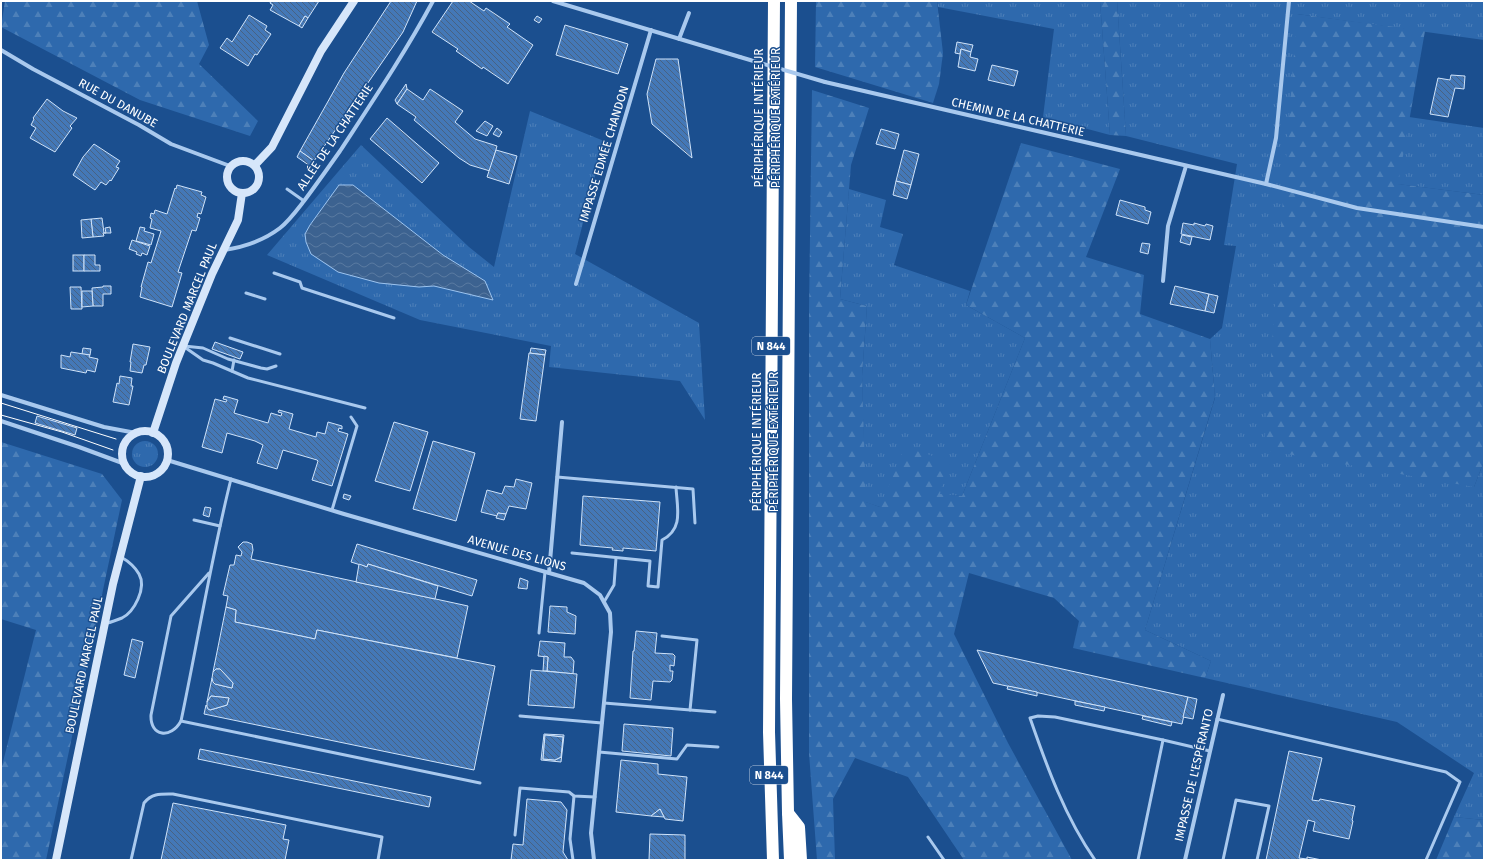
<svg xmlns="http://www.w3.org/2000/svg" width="1485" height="861" font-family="'Fira Sans',sans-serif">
<defs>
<pattern id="grass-tufts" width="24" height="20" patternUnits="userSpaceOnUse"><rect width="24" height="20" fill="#2e69ad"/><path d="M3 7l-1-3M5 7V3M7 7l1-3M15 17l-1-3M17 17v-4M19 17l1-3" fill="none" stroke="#4d80b9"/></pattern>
<pattern id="forest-firs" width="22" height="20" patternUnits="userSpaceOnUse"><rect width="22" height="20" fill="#2e69ad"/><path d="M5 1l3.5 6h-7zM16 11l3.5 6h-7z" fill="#4d80b9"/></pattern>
<pattern id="water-waves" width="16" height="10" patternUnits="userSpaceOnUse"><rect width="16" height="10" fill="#3c6290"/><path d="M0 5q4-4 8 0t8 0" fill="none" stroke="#597aa1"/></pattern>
<pattern id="building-back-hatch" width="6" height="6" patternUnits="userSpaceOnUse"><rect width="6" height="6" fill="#4478b7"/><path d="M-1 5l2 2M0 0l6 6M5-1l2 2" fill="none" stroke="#486282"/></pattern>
</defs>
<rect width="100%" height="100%" fill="#1b4f8f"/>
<g fill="url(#grass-tufts)">
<path d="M937,1h163l10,134 -67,-18 11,-88 -116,-22z"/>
<path d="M1117,1h367v39l-187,-26 177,473 10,-26v359l-30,-3 20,-44 -77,-51 -192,-44 6,-17 -66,-31 70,-232 -5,-59 12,-11 14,-82 -12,-1 13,-81 -111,-28z"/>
<path d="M530,111l74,30 -29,113 124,69 6,97 -25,-39 -131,-14 2,-21 -131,-26 -153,-65 94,-110 108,102 25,20z"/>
<path d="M1409,117l75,11v67l-87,-11z"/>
<path d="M849,189l37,11 -6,27 23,7 -9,31 76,26 -4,14 59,33 -63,158 -22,-1 -60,12 -15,-5 -3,-126 5,-70 -27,-7z"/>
<circle cx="145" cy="454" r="13"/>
</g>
<g fill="url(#forest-firs)">
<path d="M5,1h192l12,44 -10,19 59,57 -8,15 -110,-36 -139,-73z"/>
<path d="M816,1h121l6,52 -4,31 -6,19 -118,-36z"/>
<path d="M1100,1h17l9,135 -16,-1z"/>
<path d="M1297,14l128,17 -27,153 86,11v266l-10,26 -210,-37z"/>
<path d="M812,90l57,18 -18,57 -11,134 27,7 -5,70 4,126 14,5 25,-60 43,14 -8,33 22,2 63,-158 -59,-33 55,-162 99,26 -34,88 58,18 -4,39 70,25 5,58 -70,233 66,31 -6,17 -132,-30 6,-27 -25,-23 -85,-25 -15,61 54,109 64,117h-108l-56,-83 -53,-19 -22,41 2,61h-18l-8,-107v-442z"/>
<path d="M1,442l101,32 20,26 -76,360h-45v-90l35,-140 -35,-11z"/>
<path d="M1454,817l30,3v40h-48z"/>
</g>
<path fill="url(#water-waves)" stroke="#9cc4f0" d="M339,185h14l90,70 42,26 8,19 -59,-14 -15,1 -40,-4 -41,-11 -27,-18 -5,-12 -1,-8 5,-9z"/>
<g fill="url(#building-back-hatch)" stroke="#cfe3fa" fill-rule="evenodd">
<path d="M271,1h48l-11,17 -3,-2 -6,10 -29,-16 3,-5 -3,-2z"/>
<path d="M391,1h26l-14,31 -89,129 -14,-10 44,-78z"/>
<path d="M453,1h16l15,10 2,-3 24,16 -3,3 26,18 -25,39 -25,-17 -1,2 -26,-18 2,-2 -26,-17z"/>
<path d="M249,15l18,11 -2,4 6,4 -14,21 -2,-1 -7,12 -28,-18 7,-10 5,4z"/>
<path d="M305,16l3,2 -6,10 -3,-2z"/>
<path d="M537,16l5,3 -3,4 -5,-3z"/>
<path d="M565,25l63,19 -10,30 -62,-19z"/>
<path d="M957,42l16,3 -2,7 -10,-3 -1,5 -5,-1z"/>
<path d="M961,49l10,3 -1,5 8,2 -3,12 -17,-4z"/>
<path d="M656,59h22l14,99 -40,-34 -5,-30z"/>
<path d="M992,65l26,6 -4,15 -26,-6z"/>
<path d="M1451,75l14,1 -1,13 -9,-1 -7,29 -18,-3 8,-36 12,2z"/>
<path d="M406,84l1,5 -10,15 -2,-4z"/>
<path d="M407,89l16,11 7,-11 33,22 -8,11 20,17 22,7 -7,25 -20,-6 -11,-7 -45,-38 2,-3 -19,-13z"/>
<path d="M47,99l16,12 14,7 -7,8 2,2 -17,24 -25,-14 6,-10 -5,-3 3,-6 -1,-1z"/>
<path d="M387,118l52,45 -17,20 -52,-44z"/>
<path d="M485,121l8,5 -6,10 -11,-5z"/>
<path d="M497,128l5,4 -3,5 -6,-3z"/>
<path d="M881,129l18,5 -4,15 -19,-5z"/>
<path d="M94,144l26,17 -4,6 3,1 -8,13 -1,-1 -4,5 -5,-3 -6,8 -22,-15 10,-18z"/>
<path d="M496,150l21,6 -8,28 -22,-7z"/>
<path d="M904,150l15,4 -8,31 -15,-4z"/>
<path d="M300,151l14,10 -4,5 -13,-9z"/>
<path d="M896,181l15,4 -4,14 -14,-4z"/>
<path d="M177,185l25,7 -1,3 5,2 -5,17 -3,-1 -1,4 3,1 -4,13 -4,-1 -14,42 4,1 -10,34 -32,-10 2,-10h-1l7,-25 3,1 10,-32 -11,-3 2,-9 -2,-1 1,-5 3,1 1,-4 12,4 8,-26 1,1z"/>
<path d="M1120,200l25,7v3l6,2 -3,12 -32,-9z"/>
<path d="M102,218l2,15h2l-1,-5 5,-1 1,6h-8l1,3 -11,1 -2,-18z"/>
<path d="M91,219l2,18 -11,1 -1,-18z"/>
<path d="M1183,223l11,2v-2l11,3 1,-2 7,2 -3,14 -29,-6z"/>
<path d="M140,227l5,1 -1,3 10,3 -3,11 -15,-4z"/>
<path d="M1182,235l10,2 -2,8 -10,-3z"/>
<path d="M132,240l18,6 -3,9 -5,-2 -1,3 -5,-2 1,-2 -8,-3z"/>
<path d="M1142,243l8,1 -2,10 -8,-2z"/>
<rect x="73" y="255" width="11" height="16"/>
<path d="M84,255h11v10h5v6h-16z"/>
<path d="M103,286h8v8h-8v12h-10l-1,-18 11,-1z"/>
<path d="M1175,286l34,8 -4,17 -35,-7z"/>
<path d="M70,287h11l1,22h-11z"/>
<path d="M82,291h10l1,15 -11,1z"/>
<path d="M1209,294l9,2 -4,17 -9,-2z"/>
<path d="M215,342l28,10 -3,7 -28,-10z"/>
<path d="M133,344l17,3 -4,18h-2l-2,8 -12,-2 1,-9h-1z"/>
<path d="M83,348l8,1 -1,6 -8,-1z"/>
<path d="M531,348l15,2 -1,5 -15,-2z"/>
<path d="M71,352l19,3 -1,2 9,2 -3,13 -8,-2 -1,3 -25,-5v-13l9,2z"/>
<path d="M529,353l16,2 -9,66 -16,-2z"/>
<path d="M120,376l12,2 -1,8h2l-4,19 -16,-3 4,-19 2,1z"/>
<path d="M224,396l14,4 -4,13 34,10 3,-10 10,3 1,-3 -4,-1 1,-2 14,4 -4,15 27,8 1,-5 8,2 3,-12 14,4v3l-3,-1 -1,3 10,3 -16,52 -20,-6 6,-19 -1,-1 -34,-10 -6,19 -20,-6 6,-18 -8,-4 -28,-8 -5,20 -20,-6 13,-48 11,3 1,-2 -4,-1z"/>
<path d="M37,416l40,12 -2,7 -40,-12z"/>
<path d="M394,422l34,10 -18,59 -35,-10z"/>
<path d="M433,441l42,12 -19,68 -43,-12z"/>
<path d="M516,479l16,4 -6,26 -17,-3 -3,8 -8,-1 -1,3 -16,-4 6,-22 15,4 3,-8 9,1z"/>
<path d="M344,494l7,2 -2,4 -6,-2z"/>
<path d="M583,496l77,6 -4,49 -33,-3v3l-11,-1 1,-2 -33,-3z"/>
<path d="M205,507l6,1 -2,9 -6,-2z"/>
<path d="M498,513l8,1 -2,6 -8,-2z"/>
<path d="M243,542h4l5,2 1,6 -2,9 217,47 -11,52 -140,-28 -2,9 -80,-17 1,-12 -10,-3 2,-11 -5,-1 7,-30h4l2,-10 5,1 1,-4 -4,-5z"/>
<path d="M357,544l120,36 -5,16 -104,-32 -1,3 -16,-5z"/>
<path d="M359,564l8,3 1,-3 70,22 -3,13 -79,-17z"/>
<path d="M520,578l8,3 -1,8 -9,-1z"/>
<path d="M550,606l17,1v5l9,4 -1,18 -27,-2z"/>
<path d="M226,607l10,3 -1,12 80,17 2,-9 178,36 -21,104 -270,-56 2,-9 4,5 17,-5 2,-7 -18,-2 -4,6 5,-24 3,6 17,4 1,-5 -13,-14h-4l-3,3z"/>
<path d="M636,631l21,2 -2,20 18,1 2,2 -1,10 -4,-1v6h3l-1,9 -2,2 -17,-1 -2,19 -21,-2 3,-47h1z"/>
<path d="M132,639l11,3 -8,36 -11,-3z"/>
<path d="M540,641l25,2 -1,14h7l3,4 -1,13 -26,-3 1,-14 -10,-1z"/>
<path d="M977,650l211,47 -6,27 -189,-41z"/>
<path d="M544,656l4,1 -1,14h-4z"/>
<path d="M216,669h4l13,14 -1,5 -17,-4 -2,-2 -1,-4 1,-6z"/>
<path d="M531,670l46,4 -3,34 -46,-3z"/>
<path d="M1008,686l29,6v4l-30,-7z"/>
<path d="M211,696l18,2 -2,7 -17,5 -2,-1 -1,-2v-5z"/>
<path d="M1188,697l9,2 -4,20 -10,-2z"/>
<path d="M1075,701l30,6 -1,4 -29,-6z"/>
<path d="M1143,716l29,6 -1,4 -29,-7z"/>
<path d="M624,724l49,4 -2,28 -49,-5z"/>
<path d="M544,734l20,1 -3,27 -20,-2zM545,735l18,2 -2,20 -6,3 -12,-1z"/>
<path d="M545,735l18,2 -2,20 -6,3 -12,-1z"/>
<path d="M200,749l231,48 -2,10 -231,-48z"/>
<path d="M1289,751l33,7 -10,42 7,1 1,-2 35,7 -3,14 1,1 -4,18 -36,-8 2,-9 -7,-2 -9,38 8,1v-2l15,3h-56z"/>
<path d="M621,760l37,4v10l29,3 -4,44 -18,-2 -5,-10 -9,7 -35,-4z"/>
<path d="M527,799l34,3 6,8 -4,42 5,8h-57l2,-16 10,1z"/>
<path d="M173,803l113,22 -3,14 6,1 -4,20h-124z"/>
<path d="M660,809l4,8 -13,-1z"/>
<path d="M650,834l35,1v25h-36z"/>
</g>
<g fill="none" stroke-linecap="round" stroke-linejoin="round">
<g stroke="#a9c9ee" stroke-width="3">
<path d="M287,189l17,12"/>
<path d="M274,273l26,9 2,6 92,30"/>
<path d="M246,293l19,6"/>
<path d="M230,338l50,16"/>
<path d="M183,346l20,14 10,3 35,15 117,30"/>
<path d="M184,346l19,2 25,11 33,9 6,1 9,-3"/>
<path d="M232,371l2,-11"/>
<path d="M557,477l136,12 2,34"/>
<path d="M332,510l25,-84 -6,-9"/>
<path d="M194,520l26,6"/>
<path d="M572,553l78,8 -2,25 10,1 4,-47c22,-11 15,-32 14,-53"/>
<path d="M209,573l-38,43 -20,99c-1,22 20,24 30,6 17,-81 30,-162 50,-242"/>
<path d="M604,602l10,-17 2,-27"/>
<path d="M107,623c5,-1 10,-3 15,-5 12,-6 25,-30 17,-44 -4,-7 -11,-13 -18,-17"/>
<path d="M539,633l6,-61"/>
<path d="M662,636l35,4 -7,70"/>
<path d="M604,703l111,9"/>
<path d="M520,716l82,7"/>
<path d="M1217,719l229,53 14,10 -34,78"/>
<path d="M181,721l299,62"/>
<path d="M1163,740l47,11"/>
<path d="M599,752l78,7 10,-14 31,2"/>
<path d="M515,835l5,-47 49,4 5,4 21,1"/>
<path d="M928,837l16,23"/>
<path d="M131,860l13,-57c8,-10 17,-9 29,-9l209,43 -4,23"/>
<path d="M573,860l-3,-21 4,-43"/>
<path d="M1095,860c-30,-43 -48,-93 -65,-142l8,-2 17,1 108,23 -25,120"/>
<path d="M1223,860l13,-60 33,6 -12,54"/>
</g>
<g stroke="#a9c9ee" stroke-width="4">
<path d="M553,1l187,56"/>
<path d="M679,39l10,-26"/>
<path d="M1,50l32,19 106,56 32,19 59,22"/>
<path d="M825,82l441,102 91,24 127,19"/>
<path d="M1266,184l10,-46 13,-137"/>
<path d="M224,250c20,-3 39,-9 56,-22 9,-7 17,-18 24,-27 12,-16 24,-33 36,-50 32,-49 65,-98 93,-150"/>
<path d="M1163,281l5,-55 18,-60"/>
<path d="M576,284l75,-254"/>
<path d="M1,395l103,32 32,6"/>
<path d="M1,421l78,26 46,17"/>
<path d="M167,460l177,54 240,69 16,12 10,18 1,19 -20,201 3,27"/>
<path d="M549,573l13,-151"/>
<path d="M1185,860l38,-165"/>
</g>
<g stroke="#d6e6fa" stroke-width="8">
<circle cx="243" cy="177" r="16"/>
<path d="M255,165l17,-18 49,-96 33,-50"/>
<circle cx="145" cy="454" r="23"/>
<path d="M153,433l23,-70 36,-89 26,-54 4,-27"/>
<path d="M56,860l57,-276 28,-108"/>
</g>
<g stroke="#fff" stroke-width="12">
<path d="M788,813l11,14 2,33"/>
<path d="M773,860l-4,-128 5,-731"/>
<path d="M790,860l-2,-47 -2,-114 5,-698"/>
</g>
<g stroke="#fff" stroke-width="1">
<path d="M1,403l115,36"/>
<path d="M1,415l61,17 51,18"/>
</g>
<path stroke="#a9c9ee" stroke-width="4" d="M740,57l85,25"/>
</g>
<g text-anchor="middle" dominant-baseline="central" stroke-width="3" stroke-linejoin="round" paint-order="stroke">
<g fill="#1b4f8f" stroke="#bbcadd" stroke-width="1">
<rect x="752" y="337" width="38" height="18" rx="3"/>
<rect x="750" y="766" width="38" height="18" rx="3"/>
</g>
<g font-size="11" font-weight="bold" fill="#fff">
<text x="771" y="346">N 844</text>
<text x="769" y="775">N 844</text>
</g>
<g font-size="12" fill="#fff" stroke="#1b4f8f">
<text transform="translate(118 103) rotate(29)">RUE DU DANUBE</text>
<text transform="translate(1018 117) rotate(13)">CHEMIN DE LA CHATTERIE</text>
<text transform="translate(759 118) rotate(-90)">PÉRIPHÉRIQUE INTÉRIEUR</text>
<text transform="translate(776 118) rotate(-90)">PÉRIPHÉRIQUE EXTÉRIEUR</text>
<text transform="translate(335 137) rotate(-56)">ALLÉE DE LA CHATTERIE</text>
<text transform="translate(604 154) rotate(-73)">IMPASSE EDMÉE CHANDON</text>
<text transform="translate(187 308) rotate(-68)">BOULEVARD MARCEL PAUL</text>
<text transform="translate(757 442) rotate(-90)">PÉRIPHÉRIQUE INTÉRIEUR</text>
<text transform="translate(774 442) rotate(-90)">PÉRIPHÉRIQUE EXTÉRIEUR</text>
<text transform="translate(517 553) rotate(16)">AVENUE DES LIONS</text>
<text transform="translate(84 665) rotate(-78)">BOULEVARD MARCEL PAUL</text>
<text transform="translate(1194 775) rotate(-77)">IMPASSE DE L'ESPÉRANTO</text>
</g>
</g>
<rect width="1485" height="861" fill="none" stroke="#ffffff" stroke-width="4"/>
</svg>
